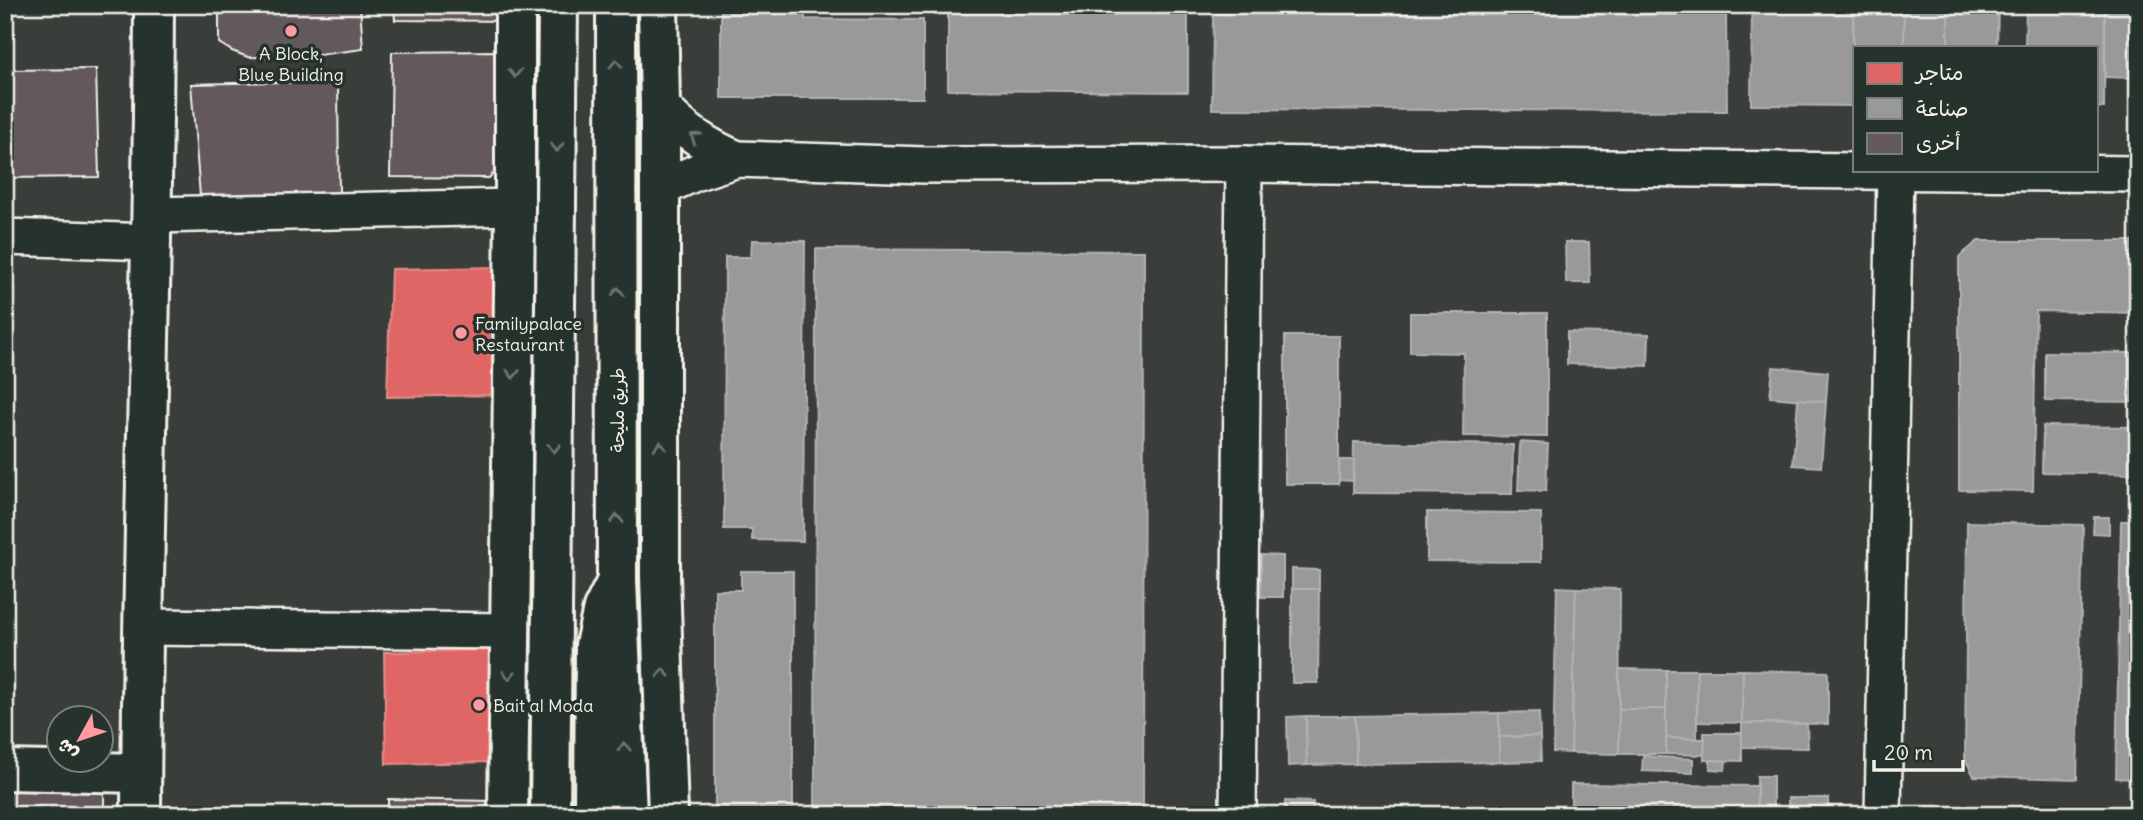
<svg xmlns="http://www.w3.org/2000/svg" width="2143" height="820" font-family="Delius,'Playpen Sans Arabic',sans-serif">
<rect width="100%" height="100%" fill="#393e3b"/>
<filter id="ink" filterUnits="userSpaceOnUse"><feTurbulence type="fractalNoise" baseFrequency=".0143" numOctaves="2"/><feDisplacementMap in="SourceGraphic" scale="14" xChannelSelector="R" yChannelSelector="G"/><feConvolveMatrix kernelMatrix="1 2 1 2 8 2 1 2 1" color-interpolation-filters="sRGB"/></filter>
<g filter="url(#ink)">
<g fill="#e06666" stroke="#e6908d" stroke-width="2">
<path d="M500,267v128l-113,2 4,-128z"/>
<path d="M490,650l3,112 -107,2 -2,-112z"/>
</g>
<g fill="#999" stroke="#b4b3b1" stroke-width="2">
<path d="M721,5h84v14l118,1v78h-202z"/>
<path d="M948,5h240v87l-240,-2z"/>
<path d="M1752,5h101v101l-102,-1z"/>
<path d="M1853,5h51v42h-50v59z"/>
<rect x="1904" y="5" width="44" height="42"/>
<path d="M1948,5h50l-1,42h-49z"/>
<path d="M2026,5h79l-1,103h-8v-61h-71z"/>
<path d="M2105,5h29v73l-29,-1z"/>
<rect x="2134" y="5" width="4" height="73"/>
<path d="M1213,13l513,2 1,96 -515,-2z"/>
<path d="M2134,78h4v32h-5z"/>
<path d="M752,240l53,1 -2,300 -51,-1v-11h-28l1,-272h26z"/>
<path d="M1978,241h160v72l-102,-2 -3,180 -74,-1v-233z"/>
<path d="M1565,242h24l1,41h-24z"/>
<path d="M816,249l328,2 -1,564h-328z"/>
<path d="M1410,313h137v124l-84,-1 1,-83 -54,-1z"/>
<path d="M1567,332l82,2 -1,32 -81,-2z"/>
<rect x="1285" y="336" width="54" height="148"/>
<path d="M2045,352l93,1v49l-93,-1z"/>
<path d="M1773,367l55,5 -2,30 -56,-5z"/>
<path d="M1798,399l28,3 -5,65 -28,-2z"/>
<path d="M2043,426l95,1v47l-96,-2z"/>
<path d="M1354,442l159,3 -1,49 -159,-1z"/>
<path d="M1520,442l28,2 -2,47 -28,-1z"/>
<path d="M1339,460h15l-1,21 -14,-1z"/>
<path d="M1427,512l114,1v49l-114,-1z"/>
<path d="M2094,517h15v17l-16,-1z"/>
<path d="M2121,521h17v258l-22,-1z"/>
<path d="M1967,522l116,3 -6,254 -103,-3 -9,-17z"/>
<path d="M1261,555l22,1v41h-22z"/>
<path d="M1292,569l27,1v19h-27z"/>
<path d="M741,571h52v244h-78v-225h26z"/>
<path d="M1557,587l19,1 -5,165 -18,-1z"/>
<path d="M1576,588l44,1 -1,165 -48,-1z"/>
<path d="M1292,589h27l-1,94h-26z"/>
<path d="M1619,669l47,1v39h-47z"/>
<path d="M1666,670h31v69l-31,-1z"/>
<path d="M1697,670h46l-1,53 -45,-1z"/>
<path d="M1743,670l85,2v52l-86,-1z"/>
<rect x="1619" y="709" width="47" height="45"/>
<path d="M1539,712l1,24 -41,1v-24z"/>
<path d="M1499,713v49l-143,2 -1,-48z"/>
<path d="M1306,716l1,49 -19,1 -1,-49z"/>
<path d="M1306,716h49l1,48 -49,1z"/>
<path d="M1742,723l65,1 1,24 -66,-1z"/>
<path d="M1704,733h38v28l-38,-1z"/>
<path d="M1540,736l1,25 -42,1v-25z"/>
<path d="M1666,738l39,1 -1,16 -38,-1z"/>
<path d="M1643,756l50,3v14l-51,-2z"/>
<path d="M1710,760l16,1 -1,9 -15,-1z"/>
<rect x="1757" y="776" width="16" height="33"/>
<path d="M1571,784l186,2v27l-186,-2z"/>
<rect x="1788" y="798" width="41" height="17"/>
<path d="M1285,801l28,1v13h-28z"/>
</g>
<g fill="#64595b" stroke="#f4f1e8" stroke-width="2">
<path d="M219,5h141l3,44 -67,9 -48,-1 -16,-6 -13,-8z"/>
<path d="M394,5h116v16l-115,-1z"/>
<path d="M501,51l4,110 -16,17 -99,-1 2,-125z"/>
<path d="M96,69l3,108 -94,1v-108z"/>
<path d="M278,82l60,2 1,110 -35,7 -104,-5 -9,-112z"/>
<path d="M5,781l99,1v33h-99z"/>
<path d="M388,799l106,2v14h-106z"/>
<path d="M198,812l154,1v2h-154z"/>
</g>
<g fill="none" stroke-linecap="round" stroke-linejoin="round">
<g stroke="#f4f1e8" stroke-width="40">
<g id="minor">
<path d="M660,105c23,25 46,41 77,54"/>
<path d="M659,189l38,-17 40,-13 188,6 319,-1 894,10"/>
<path d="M153,215l362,-8"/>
<path d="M5,237l147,5"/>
<path d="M142,627l368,4"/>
<path d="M1238,815l6,-651"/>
<path d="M1883,815l12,-644"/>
</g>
</g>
<g stroke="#f4f1e8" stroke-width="44">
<g id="tertiary">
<path d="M658,5l2,100v472l8,238"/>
<path d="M5,770l136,3"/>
<path d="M141,815c1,-270 12,-540 13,-810"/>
<path d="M508,815l7,-608v-202"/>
</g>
</g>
<g stroke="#f4f1e8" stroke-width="44">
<g id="primary">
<path d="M616,5l1,576 10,234"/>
<path d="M550,815l8,-810"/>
</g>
</g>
<g stroke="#f4f1e8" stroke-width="44">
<path id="motorway" d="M594,815l1,-170 8,-36 14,-28"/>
</g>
<use href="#minor" stroke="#26332d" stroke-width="35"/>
<use href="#tertiary" stroke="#26332d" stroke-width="38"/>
<use href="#primary" stroke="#26332d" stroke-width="38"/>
<use href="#motorway" stroke="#26332d" stroke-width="38"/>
</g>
<defs><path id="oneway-chevron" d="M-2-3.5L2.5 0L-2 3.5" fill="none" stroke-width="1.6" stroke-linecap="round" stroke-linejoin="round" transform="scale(1.75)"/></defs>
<g stroke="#6e766e">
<use href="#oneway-chevron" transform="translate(616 64) rotate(-90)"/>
<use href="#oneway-chevron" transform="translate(515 73) rotate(90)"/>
<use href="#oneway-chevron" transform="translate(695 137) rotate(-145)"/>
<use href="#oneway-chevron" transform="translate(557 147) rotate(90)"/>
<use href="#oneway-chevron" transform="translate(618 292) rotate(-90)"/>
<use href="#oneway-chevron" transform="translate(513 374) rotate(91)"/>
<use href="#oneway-chevron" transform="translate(660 446) rotate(-90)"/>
<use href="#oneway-chevron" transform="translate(554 448) rotate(91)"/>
<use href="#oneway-chevron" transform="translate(617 519) rotate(-90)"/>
<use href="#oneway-chevron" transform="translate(663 673) rotate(-92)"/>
<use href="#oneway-chevron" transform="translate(509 675) rotate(91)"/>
<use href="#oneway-chevron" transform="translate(624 747) rotate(-93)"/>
</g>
</g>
<g fill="#ff9aa2" stroke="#26332d" stroke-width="2.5">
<circle cx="291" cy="31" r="7"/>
<circle cx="461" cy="333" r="7"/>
<circle cx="479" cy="705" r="7"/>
</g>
<g text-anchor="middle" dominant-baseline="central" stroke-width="7" stroke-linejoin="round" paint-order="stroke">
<g font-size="18" fill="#f4f1e8" stroke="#26332d" text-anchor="start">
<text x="291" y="53" text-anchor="middle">A Block,<tspan x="291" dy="21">Blue Building</tspan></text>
<text x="475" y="323">Familypalace<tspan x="475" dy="21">Restaurant</tspan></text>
<text x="493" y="705">Bait al Moda</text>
</g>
<g font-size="18" fill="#f4f1e8" stroke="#26332d">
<text transform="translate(617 410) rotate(-90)">طريق مليحة</text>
</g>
</g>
<rect width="2143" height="820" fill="none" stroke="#26332d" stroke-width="28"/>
<rect x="14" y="14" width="2115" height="792" fill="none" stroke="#f4f1e8" stroke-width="2.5" filter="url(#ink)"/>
<rect x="1853" y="46" width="245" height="126" fill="#26332d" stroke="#787f78" stroke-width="2"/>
<rect x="1867" y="63" width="35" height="21" fill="#e06666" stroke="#787f78" stroke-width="2"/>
<text x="1916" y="80" font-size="21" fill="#f4f1e8">متاجر</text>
<rect x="1867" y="98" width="35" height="21" fill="#999999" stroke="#787f78" stroke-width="2"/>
<text x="1916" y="116" font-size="21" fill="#f4f1e8">صناعة</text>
<rect x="1867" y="133" width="35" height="21" fill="#64595b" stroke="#787f78" stroke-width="2"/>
<text x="1916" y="150" font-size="21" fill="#f4f1e8">أخرى</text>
<g transform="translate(80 739) rotate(230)"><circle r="33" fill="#26332d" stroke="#787f78" stroke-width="2"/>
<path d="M0-5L12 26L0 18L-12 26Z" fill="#ff9aa2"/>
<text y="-10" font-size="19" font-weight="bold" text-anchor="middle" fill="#f4f1e8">ش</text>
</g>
<path d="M1874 760v10h89v-10" fill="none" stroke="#f4f1e8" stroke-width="3.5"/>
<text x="1884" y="760" font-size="21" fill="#f4f1e8" stroke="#26332d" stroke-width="5" paint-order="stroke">20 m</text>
</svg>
